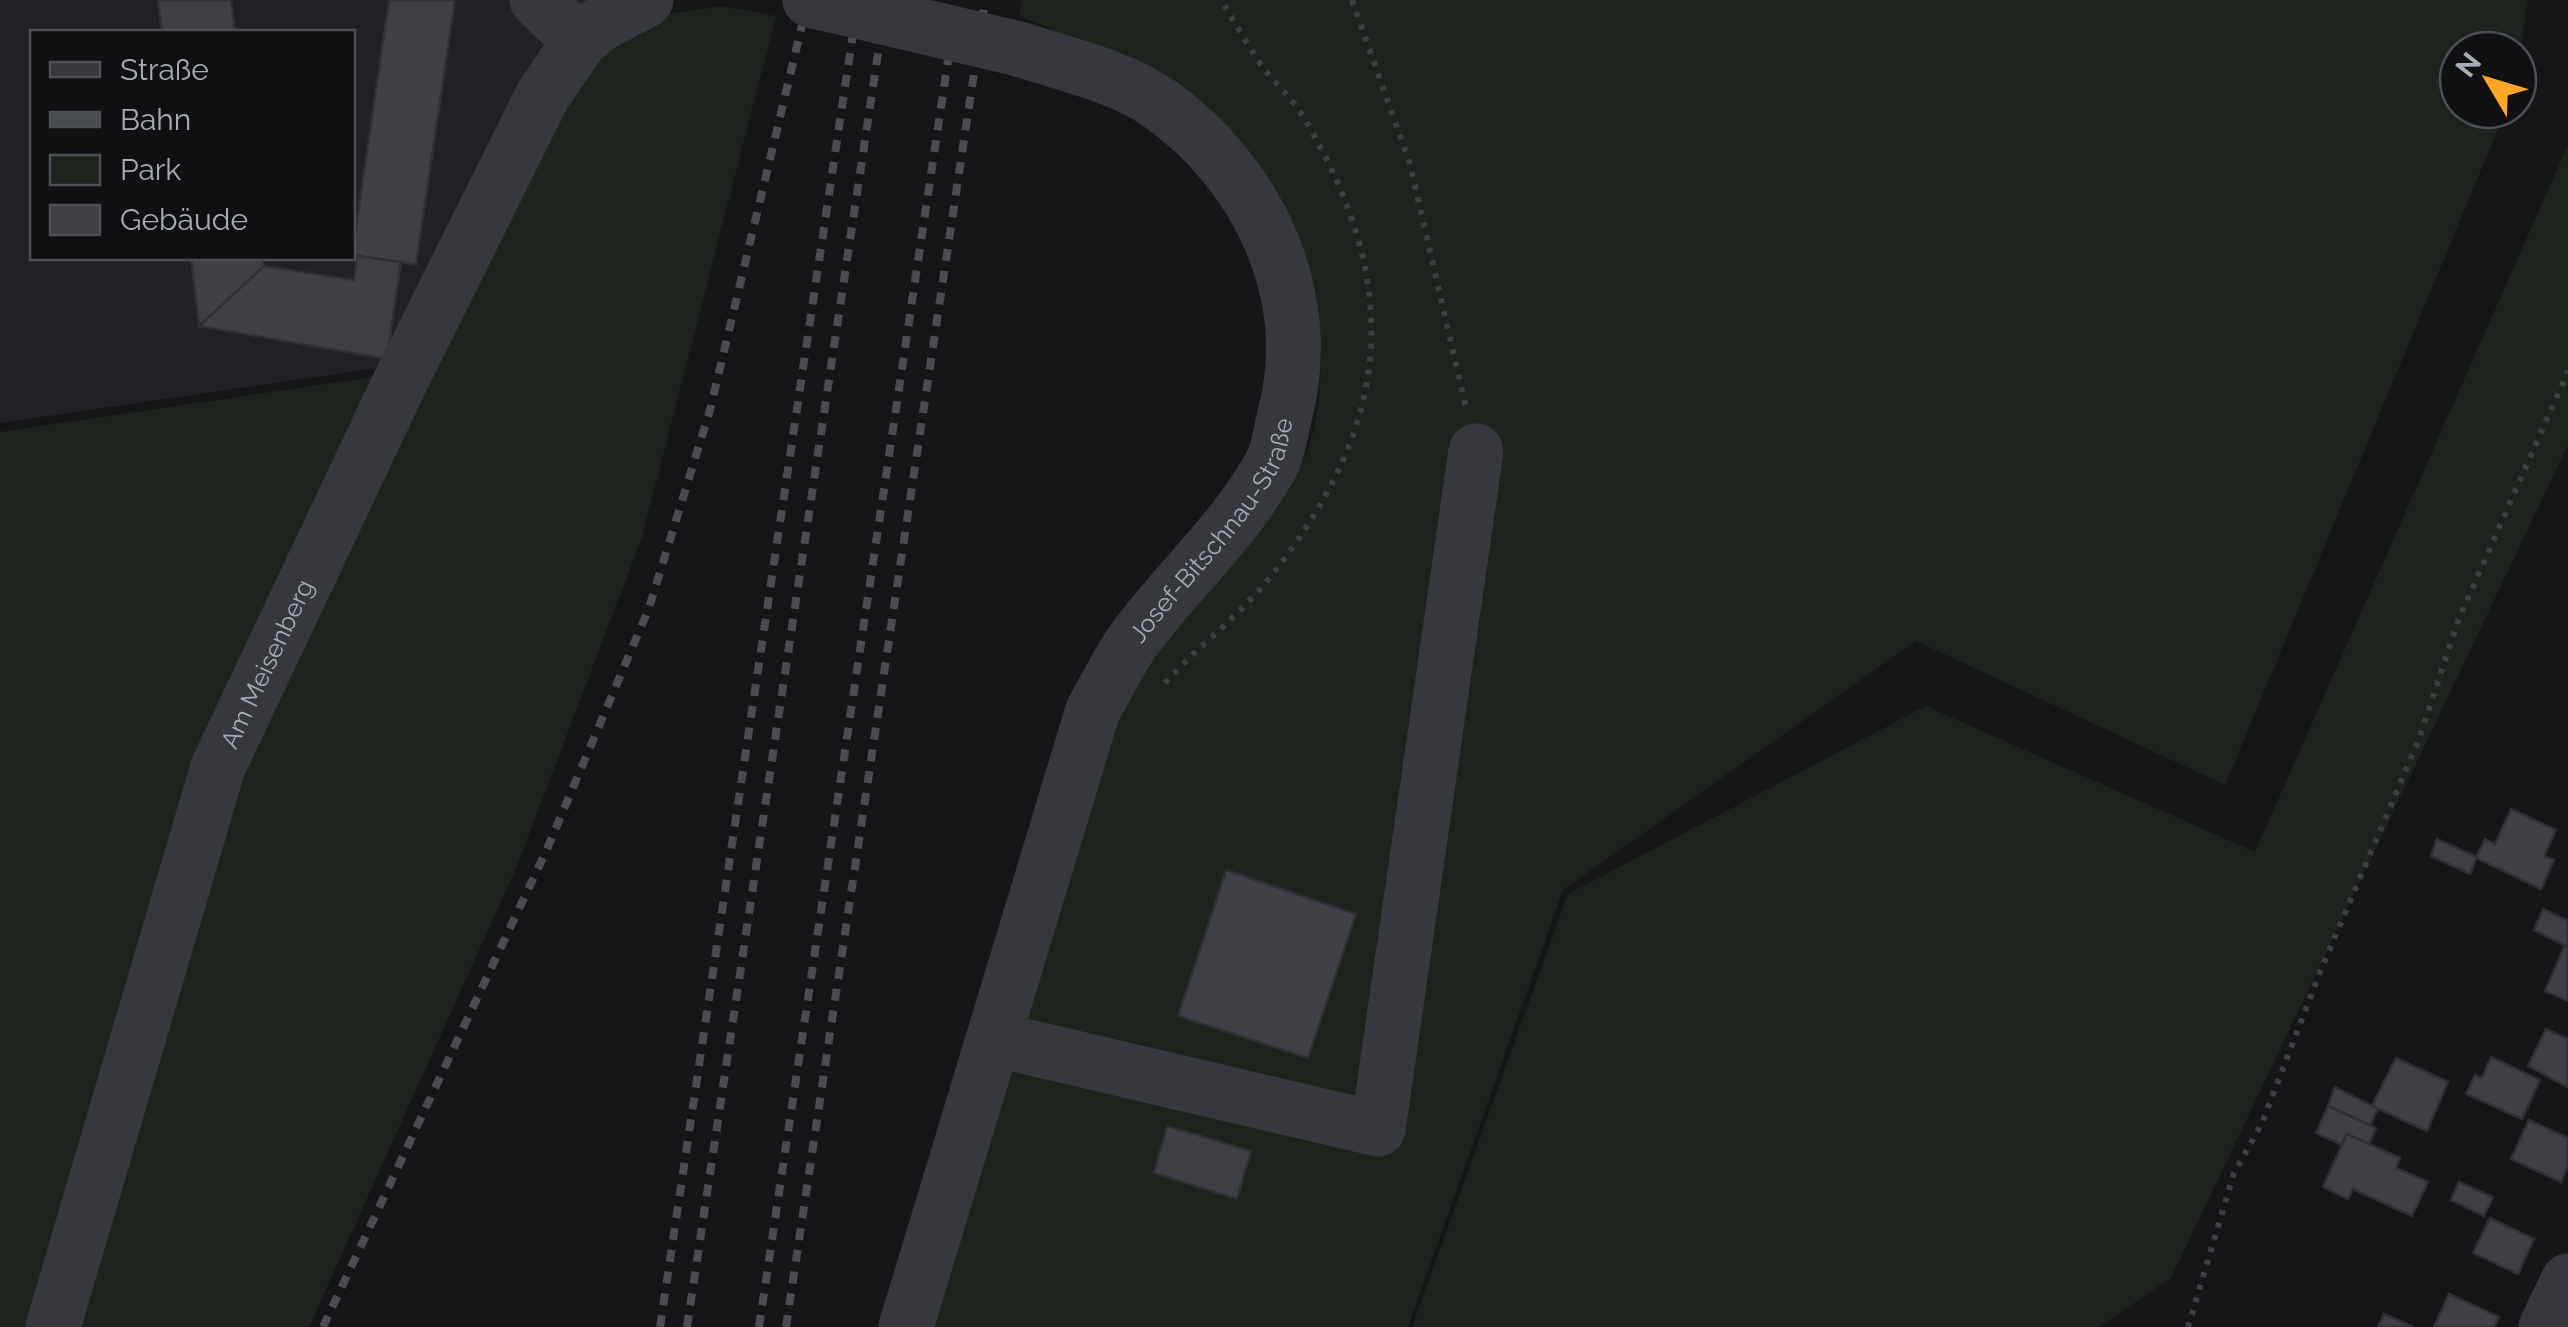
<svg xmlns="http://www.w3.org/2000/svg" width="2568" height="1327" font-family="Raleway,sans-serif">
<rect width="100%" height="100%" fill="#151518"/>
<path fill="#212125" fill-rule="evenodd" d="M0,0h606l-214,366 -392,57zM32,32h320v226h-320z"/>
<g fill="#1b231c">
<path d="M1022,0h1506l-10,64v-14h-60v60h48l-281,675 -309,-144 -353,249 -155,437h-488l188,-606c18,-27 36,-56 56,-81 49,-59 107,-108 139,-179 19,-41 20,-97 15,-141 -24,-189 -143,-236 -299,-305z"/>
<path d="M721,6l55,10 -134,521 -125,329 -208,461h-309v-895l394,-58 168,-277 57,-62 40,-20z"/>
<path d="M2568,145v300l-397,833 -72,49h-687l156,-433 358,-188 329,146z"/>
</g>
<g fill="#3f4045" stroke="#2f2f34" stroke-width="2.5">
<path d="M158,0h73l4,32h-73z"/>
<path d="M389,0h66l-39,265 -64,-10z"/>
<path d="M357,256l44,6 -14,97 -188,-33 65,-60 90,14z"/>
<path d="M191,258h72l1,8 -65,60z"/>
<path d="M2511,809l45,21 -12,26 10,4 -13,29 -65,-31 9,-19 10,5z"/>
<path d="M2437,839l40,18 -7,17 -39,-18z"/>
<path d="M1226,870l130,44 -48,144 -130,-42z"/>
<path d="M2543,909l25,12v26l-34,-17z"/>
<path d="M2565,945l3,2v54l-23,-10z"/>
<path d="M2546,1029l22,10v48l-40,-21z"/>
<path d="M2491,1057l49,23 -18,39 -56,-25 9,-19 7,3z"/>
<path d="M2396,1058l52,24 -21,49 -55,-25z"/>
<path d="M2335,1087l43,22 -8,16 -42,-19z"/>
<path d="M2328,1106l48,22 -7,16 -22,-10 -5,11 -26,-12z"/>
<path d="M2529,1120l39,18v28l-7,16 -50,-23z"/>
<path d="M1167,1126l84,25 -14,48 -83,-26z"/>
<path d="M2347,1134l53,24 -4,10 32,14 -16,34 -59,-27 -5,10 -25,-12z"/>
<path d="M2459,1182l34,15 -9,19 -33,-16z"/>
<path d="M2490,1218l44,21 -16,35 -45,-21z"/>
<path d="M2449,1294l50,23 -5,10h-60z"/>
<path d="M2384,1314l29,13h-35z"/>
</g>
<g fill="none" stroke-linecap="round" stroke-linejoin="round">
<g stroke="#3c3f44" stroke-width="6" stroke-dasharray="5 8" stroke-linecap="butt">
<path d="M1352,0l58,164 56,244"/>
<path d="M1165,683c32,-36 72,-65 102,-102 124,-154 139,-291 37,-463 -11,-19 -29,-35 -43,-53 -14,-21 -27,-44 -40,-65"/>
<path d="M2188,1327l46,-154 28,-50 58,-151 99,-233 39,-118 110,-250"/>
</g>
<g stroke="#36383d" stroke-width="55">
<path d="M537,0l43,41"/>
<path d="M994,1039l384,90 98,-678"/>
<path id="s1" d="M53,1327l165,-560 182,-385 143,-287 37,-54 20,-17 46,-24"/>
<path id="s2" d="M906,1327l187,-617c14,-24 26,-50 42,-72 44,-59 100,-108 136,-173 8,-15 10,-35 14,-51 31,-119 -27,-240 -125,-310 -40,-28 -95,-40 -141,-55"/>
<path d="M2546,1327l22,-46"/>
</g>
<g stroke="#494c52" stroke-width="8" stroke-dasharray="12 10" stroke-linecap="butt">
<path d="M323,1327l224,-478 102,-241 61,-198 98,-410"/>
<path d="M660,1327l198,-1327"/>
<path d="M687,1327l199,-1327"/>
<path d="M759,1327l198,-1327"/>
<path d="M786,1327l199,-1327"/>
</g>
<path stroke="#36383d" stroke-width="55" d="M810,0l209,49"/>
</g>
<g text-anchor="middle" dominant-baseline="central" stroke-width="10" stroke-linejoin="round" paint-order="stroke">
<g font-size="25" fill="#a6adb9" stroke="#101013">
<text stroke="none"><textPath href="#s2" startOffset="862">Josef-Bitschnau-Straße</textPath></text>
<text stroke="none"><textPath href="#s1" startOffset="698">Am Meisenberg</textPath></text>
</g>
</g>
<rect x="30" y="30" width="325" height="230" fill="#101013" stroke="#4c4f55" stroke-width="2.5"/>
<rect x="50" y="62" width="50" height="15" fill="#36383d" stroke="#4c4f55" stroke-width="2.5"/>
<text x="120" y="80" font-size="30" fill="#a6adb9">Straße</text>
<rect x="50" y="112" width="50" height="15" fill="#494c52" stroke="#4c4f55" stroke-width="2.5"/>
<text x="120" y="130" font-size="30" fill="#a6adb9">Bahn</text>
<rect x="50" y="155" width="50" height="30" fill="#1b231c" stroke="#4c4f55" stroke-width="2.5"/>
<text x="120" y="180" font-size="30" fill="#a6adb9">Park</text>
<rect x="50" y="205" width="50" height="30" fill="#3f4045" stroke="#4c4f55" stroke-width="2.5"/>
<text x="120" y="230" font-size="30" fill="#a6adb9">Gebäude</text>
<g transform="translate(2488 80) rotate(308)"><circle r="48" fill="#101013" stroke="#4c4f55" stroke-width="2.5"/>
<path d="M0-8L18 38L0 25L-18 38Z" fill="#ffa626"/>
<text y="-15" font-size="28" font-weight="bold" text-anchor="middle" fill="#a6adb9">N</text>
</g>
</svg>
